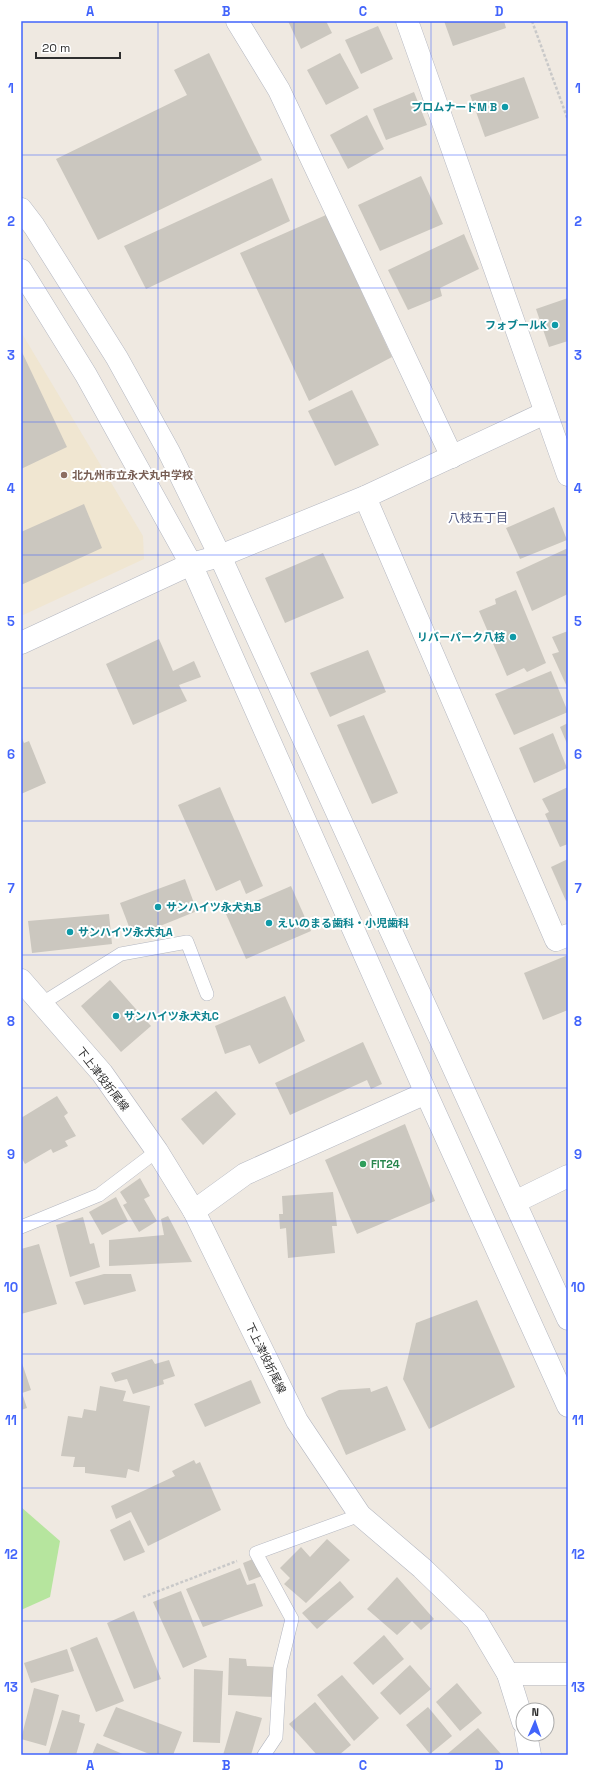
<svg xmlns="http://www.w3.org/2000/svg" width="589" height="1776" font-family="'Space Grotesk','Noto Sans JP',sans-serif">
<rect width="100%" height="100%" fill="#efe9e1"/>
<path fill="#f0e6d1" d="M21,332l122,204 1,23 -123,57z"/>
<path fill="#b6e59e" d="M21,1507l39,34 -10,56 -29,13z"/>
<g fill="#cbc7bf">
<path d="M288,21h38l6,12 -31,16z"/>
<path d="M444,21h60l2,7 -53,18z"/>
<path d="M378,26l15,33 -32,15 -16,-34z"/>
<path d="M209,53l53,107 -164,80 -42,-81 131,-64 -13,-25z"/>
<path d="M340,53l19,35 -33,17 -19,-35z"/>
<path d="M524,77l15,41 -54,19 -15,-42z"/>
<path d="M414,92l13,33 -41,15 -13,-31z"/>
<path d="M367,115l17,34 -36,20 -18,-34z"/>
<path d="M421,176l22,48 -63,27 -22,-46z"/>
<path d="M272,178l18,43 -144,68 -22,-43z"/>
<path d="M326,215l66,142 -83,44 -69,-148z"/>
<path d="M464,234l15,35 -39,19 2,8 -34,14 -20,-40z"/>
<path d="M568,298v43l-19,6 -13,-38z"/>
<path d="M21,350l46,97 -46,22z"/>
<path d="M352,390l27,55 -44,21 -27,-55z"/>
<path d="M84,504l18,44 -81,37v-53z"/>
<path d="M554,507l13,33 -47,19 -14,-31z"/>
<path d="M568,548v46l-36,17 -16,-39z"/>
<path d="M323,553l21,45 -59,25 -20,-45z"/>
<path d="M516,590l30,73 -19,9 -3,-4 -17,8 -28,-65 17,-7 -1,-5z"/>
<path d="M568,631v58l-16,-35 7,-2 -7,-15z"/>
<path d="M159,639l14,32 21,-10 7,16 -22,8 8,16 -54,24 -27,-61z"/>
<path d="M368,650l18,42 -56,25 -20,-44z"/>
<path d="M551,671l17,41 -54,23 -19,-41z"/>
<path d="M364,715l34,78 -26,11 -35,-79z"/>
<path d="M568,723v23l-8,-19z"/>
<path d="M553,733l14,35 -33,15 -15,-35z"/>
<path d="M21,736l3,7 5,-2 17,42 -25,11z"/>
<path d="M220,787l43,99 -17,8 -6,-14 -24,11 -38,-86z"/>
<path d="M568,787v57l-8,3 -15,-33 4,-2 -7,-13z"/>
<path d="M568,859v41l-2,1 -15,-34z"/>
<path d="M185,879l12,32 -64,26 -13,-34z"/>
<path d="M291,886l20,45 -65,28 -20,-45z"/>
<path d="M109,914l3,30 -80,9 -4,-32z"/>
<path d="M568,955v55l-25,10 -19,-47z"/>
<path d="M110,980l41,46 -30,26 -40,-46z"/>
<path d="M285,996l20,45 -46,23 -9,-19 -25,9 -10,-28z"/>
<path d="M363,1042l19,42 -11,5 -4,-9 -77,35 -15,-32z"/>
<path d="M216,1091l20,23 -33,31 -22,-26z"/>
<path d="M57,1096l11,17 -4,3 12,20 -11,5 3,5 -15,7 -2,-4 -26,15 -4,-7v-39z"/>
<path d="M405,1124l30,77 -78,33 -32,-74z"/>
<path d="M140,1178l10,18 -6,3 13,22 -18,11 -16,-27 4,-2 -7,-11z"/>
<path d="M333,1192l4,34h-5l3,27 -47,5 -2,-30 -6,1 -1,-15h4l-1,-18z"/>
<path d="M116,1197l12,24 -26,14 -13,-23z"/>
<path d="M168,1216l24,46 -83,4v-26l55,-5 -3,-16z"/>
<path d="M83,1217l7,27 4,-1 6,24 -30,10 -14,-52z"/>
<path d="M39,1244l18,60 -36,10v-65z"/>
<path d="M104,1274h27l5,17 -52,14 -9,-23z"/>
<path d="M477,1300l38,87 -86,42 -26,-50 13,-56z"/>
<path d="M152,1359l3,5 14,-4 6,16 -12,4 1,4 -31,10 -6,-15 -12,3 -4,-9z"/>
<path d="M21,1360l10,30 -9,3 5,15 -6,2z"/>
<path d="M251,1380l10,23 -56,24 -11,-23z"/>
<path d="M100,1386l26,5 -3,10 27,5 -11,66 -11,-3 -2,9 -41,-5v-6h-12l2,-10 -14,-1 7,-40 14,2 2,-9 12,2z"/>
<path d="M387,1386l19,44 -60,25 -25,-57 18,-8 31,-2 1,4z"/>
<path d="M194,1460l2,4 4,-2 21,48 -73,36 -17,-34 -15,7 -5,-13 64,-30 -3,-5z"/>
<path d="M130,1520l15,32 -21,9 -14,-31z"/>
<path d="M327,1539l23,21 -44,43 -22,-19 6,-6 -10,-10 21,-21 9,10z"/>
<path d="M253,1559l9,17 -13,5 -6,-18z"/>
<path d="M240,1568l7,17 8,-2 8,23 -60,21 -17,-38z"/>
<path d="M397,1577l37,42 -13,11 -9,-9 -15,14 -30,-26z"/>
<path d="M340,1581l14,16 -37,32 -15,-16z"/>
<path d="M181,1591l26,66 -24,11 -30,-66z"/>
<path d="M134,1611l27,68 -27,10 -27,-66z"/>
<path d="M384,1635l20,24 -31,26 -20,-22z"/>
<path d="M97,1637l27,64 -28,11 -26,-64z"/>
<path d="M67,1649l7,22 -43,12 -7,-20z"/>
<path d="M229,1658l17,1 1,7 28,1 -1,30 -46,-2z"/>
<path d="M410,1665l21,24 -31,26 -20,-22z"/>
<path d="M194,1669l29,2 -3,72 -27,-1z"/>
<path d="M342,1675l37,43 -25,23 -37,-46z"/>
<path d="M457,1683l25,30 -22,18 -24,-29z"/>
<path d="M34,1688l25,7 -13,51 -25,-7z"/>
<path d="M315,1702l36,43 -12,10h-22l-28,-31z"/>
<path d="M116,1707l66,25 -9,23h-21l-49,-19z"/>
<path d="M428,1707l24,29 -22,18 -24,-29z"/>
<path d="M62,1710l18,5 -1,7 6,2 -9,31h-28z"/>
<path d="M236,1711l26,7 -11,37h-28z"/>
<path d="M478,1728l23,26 -55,1z"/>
<path d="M97,1743l28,12h-33z"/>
</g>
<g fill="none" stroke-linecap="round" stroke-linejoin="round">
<g stroke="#b4b7c1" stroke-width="14">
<g id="service">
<path d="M41,1004l80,-50 66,-12 20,52"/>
<path d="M21,1227l78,-32 58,-44"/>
<path d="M264,1755l12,-18 4,-69 12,-49 -36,-66 104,-38"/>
</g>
</g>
<g stroke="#b4b7c1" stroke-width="23">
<g id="minor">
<path d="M237,21l42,69 173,367"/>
<path d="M407,21l161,454"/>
<path d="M365,497l191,443 12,-5"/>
<path d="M21,643l170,-79 29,-8 145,-59 180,-84"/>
<path d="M515,1202l53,-26"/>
<path d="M194,1211l51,-37 181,-81"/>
<path d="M508,1674h60"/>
</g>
</g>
<g stroke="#b4b7c1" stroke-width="23">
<g id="tertiary">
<path d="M21,209l13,17 83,132 52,94 51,104 348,763"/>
<path d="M21,270l65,105 105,189 235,529 142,313"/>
</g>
</g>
<g stroke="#b4b7c1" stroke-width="23">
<g id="secondary">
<path d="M21,980l81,93 55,78 37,60 103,210 63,94 62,53 54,52 32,54 15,48"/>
<path d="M526,1734l4,21"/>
</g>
</g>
<g stroke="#c9c9c9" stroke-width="2.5" stroke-dasharray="3 2" stroke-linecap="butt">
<path d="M532,21l36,99"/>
<path d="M143,1597l94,-36"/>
</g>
<use href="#service" stroke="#fff" stroke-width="13"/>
<use href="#minor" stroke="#fff" stroke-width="22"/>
<use href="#tertiary" stroke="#fff" stroke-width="22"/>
<use href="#secondary" stroke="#fff" stroke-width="22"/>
</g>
<path fill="none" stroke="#4264fb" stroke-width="1" stroke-opacity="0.55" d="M158,21v1734M294,21v1734M431,21v1734M21,155h547M21,288h547M21,422h547M21,555h547M21,688h547M21,821h547M21,955h547M21,1088h547M21,1221h547M21,1354h547M21,1488h547M21,1621h547"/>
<g fill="#0f9aa8" stroke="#fff" stroke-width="1.5">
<circle cx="505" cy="107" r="4"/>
<circle cx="555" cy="325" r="4"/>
<circle cx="513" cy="637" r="4"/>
<circle cx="158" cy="907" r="4"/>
<circle cx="269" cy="923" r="4"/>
<circle cx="70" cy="932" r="4"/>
<circle cx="116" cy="1016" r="4"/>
</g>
<circle fill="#8d6e63" stroke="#fff" stroke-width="1.5" cx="64" cy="475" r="4"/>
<circle fill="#2e9e5b" stroke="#fff" stroke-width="1.5" cx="363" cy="1164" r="4"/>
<g text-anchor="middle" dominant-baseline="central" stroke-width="4" stroke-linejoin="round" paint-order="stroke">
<g font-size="11" font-weight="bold" fill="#0d838f" stroke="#fff" text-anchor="start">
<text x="497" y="107" text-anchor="end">プロムナードM B</text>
<text x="547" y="325" text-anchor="end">フォブールK</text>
<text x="505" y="637" text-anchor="end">リバーパーク八枝</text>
<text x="166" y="907">サンハイツ永犬丸B</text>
<text x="277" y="923">えいのまる歯科・小児歯科</text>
<text x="78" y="932">サンハイツ永犬丸A</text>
<text x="124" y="1016">サンハイツ永犬丸C</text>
</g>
<g font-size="11" font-weight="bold" fill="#785e54" stroke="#fff" text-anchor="start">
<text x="72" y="475">北九州市立永犬丸中学校</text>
</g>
<g font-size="11" fill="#2e2e2e" stroke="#fff">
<text transform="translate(103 1079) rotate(52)">下上津役折尾線</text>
<text transform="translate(266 1358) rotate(64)">下上津役折尾線</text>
</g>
<g font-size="11" font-weight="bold" fill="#27864d" stroke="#fff" text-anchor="start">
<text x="371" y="1164">FiT24</text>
</g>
<g font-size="12" fill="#4d5680" stroke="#fff">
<text x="478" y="518">八枝五丁目</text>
</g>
</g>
<rect width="589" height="1776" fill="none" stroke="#ffffff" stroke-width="44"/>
<g transform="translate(535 1722) rotate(2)"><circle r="19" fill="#ffffff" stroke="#ababab"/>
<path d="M0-3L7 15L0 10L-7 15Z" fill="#4264fb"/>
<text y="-6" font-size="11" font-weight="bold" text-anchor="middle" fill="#2e2e2e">N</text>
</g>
<path d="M36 52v6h84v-6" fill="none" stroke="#2e2e2e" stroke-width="2"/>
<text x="42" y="52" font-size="12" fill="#2e2e2e" stroke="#ffffff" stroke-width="3" paint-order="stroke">20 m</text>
<rect x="22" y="22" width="545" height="1732" fill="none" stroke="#4264fb" stroke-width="1.5"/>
<g font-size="13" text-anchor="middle" font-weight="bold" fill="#4264fb">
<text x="90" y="16">A</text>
<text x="226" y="16">B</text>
<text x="363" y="16">C</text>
<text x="499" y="16">D</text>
<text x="11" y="93">1</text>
<text x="578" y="93">1</text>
<text x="11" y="226">2</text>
<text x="578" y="226">2</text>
<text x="11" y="360">3</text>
<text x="578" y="360">3</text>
<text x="11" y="493">4</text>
<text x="578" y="493">4</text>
<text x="11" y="626">5</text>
<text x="578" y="626">5</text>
<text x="11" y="759">6</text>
<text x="578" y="759">6</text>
<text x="11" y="893">7</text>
<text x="578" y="893">7</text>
<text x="11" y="1026">8</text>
<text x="578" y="1026">8</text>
<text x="11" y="1159">9</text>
<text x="578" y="1159">9</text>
<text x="11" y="1292">10</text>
<text x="578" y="1292">10</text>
<text x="11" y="1425">11</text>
<text x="578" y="1425">11</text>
<text x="11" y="1559">12</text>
<text x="578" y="1559">12</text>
<text x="11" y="1692">13</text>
<text x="578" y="1692">13</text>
<text x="90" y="1770">A</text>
<text x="226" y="1770">B</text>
<text x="363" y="1770">C</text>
<text x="499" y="1770">D</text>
</g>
</svg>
